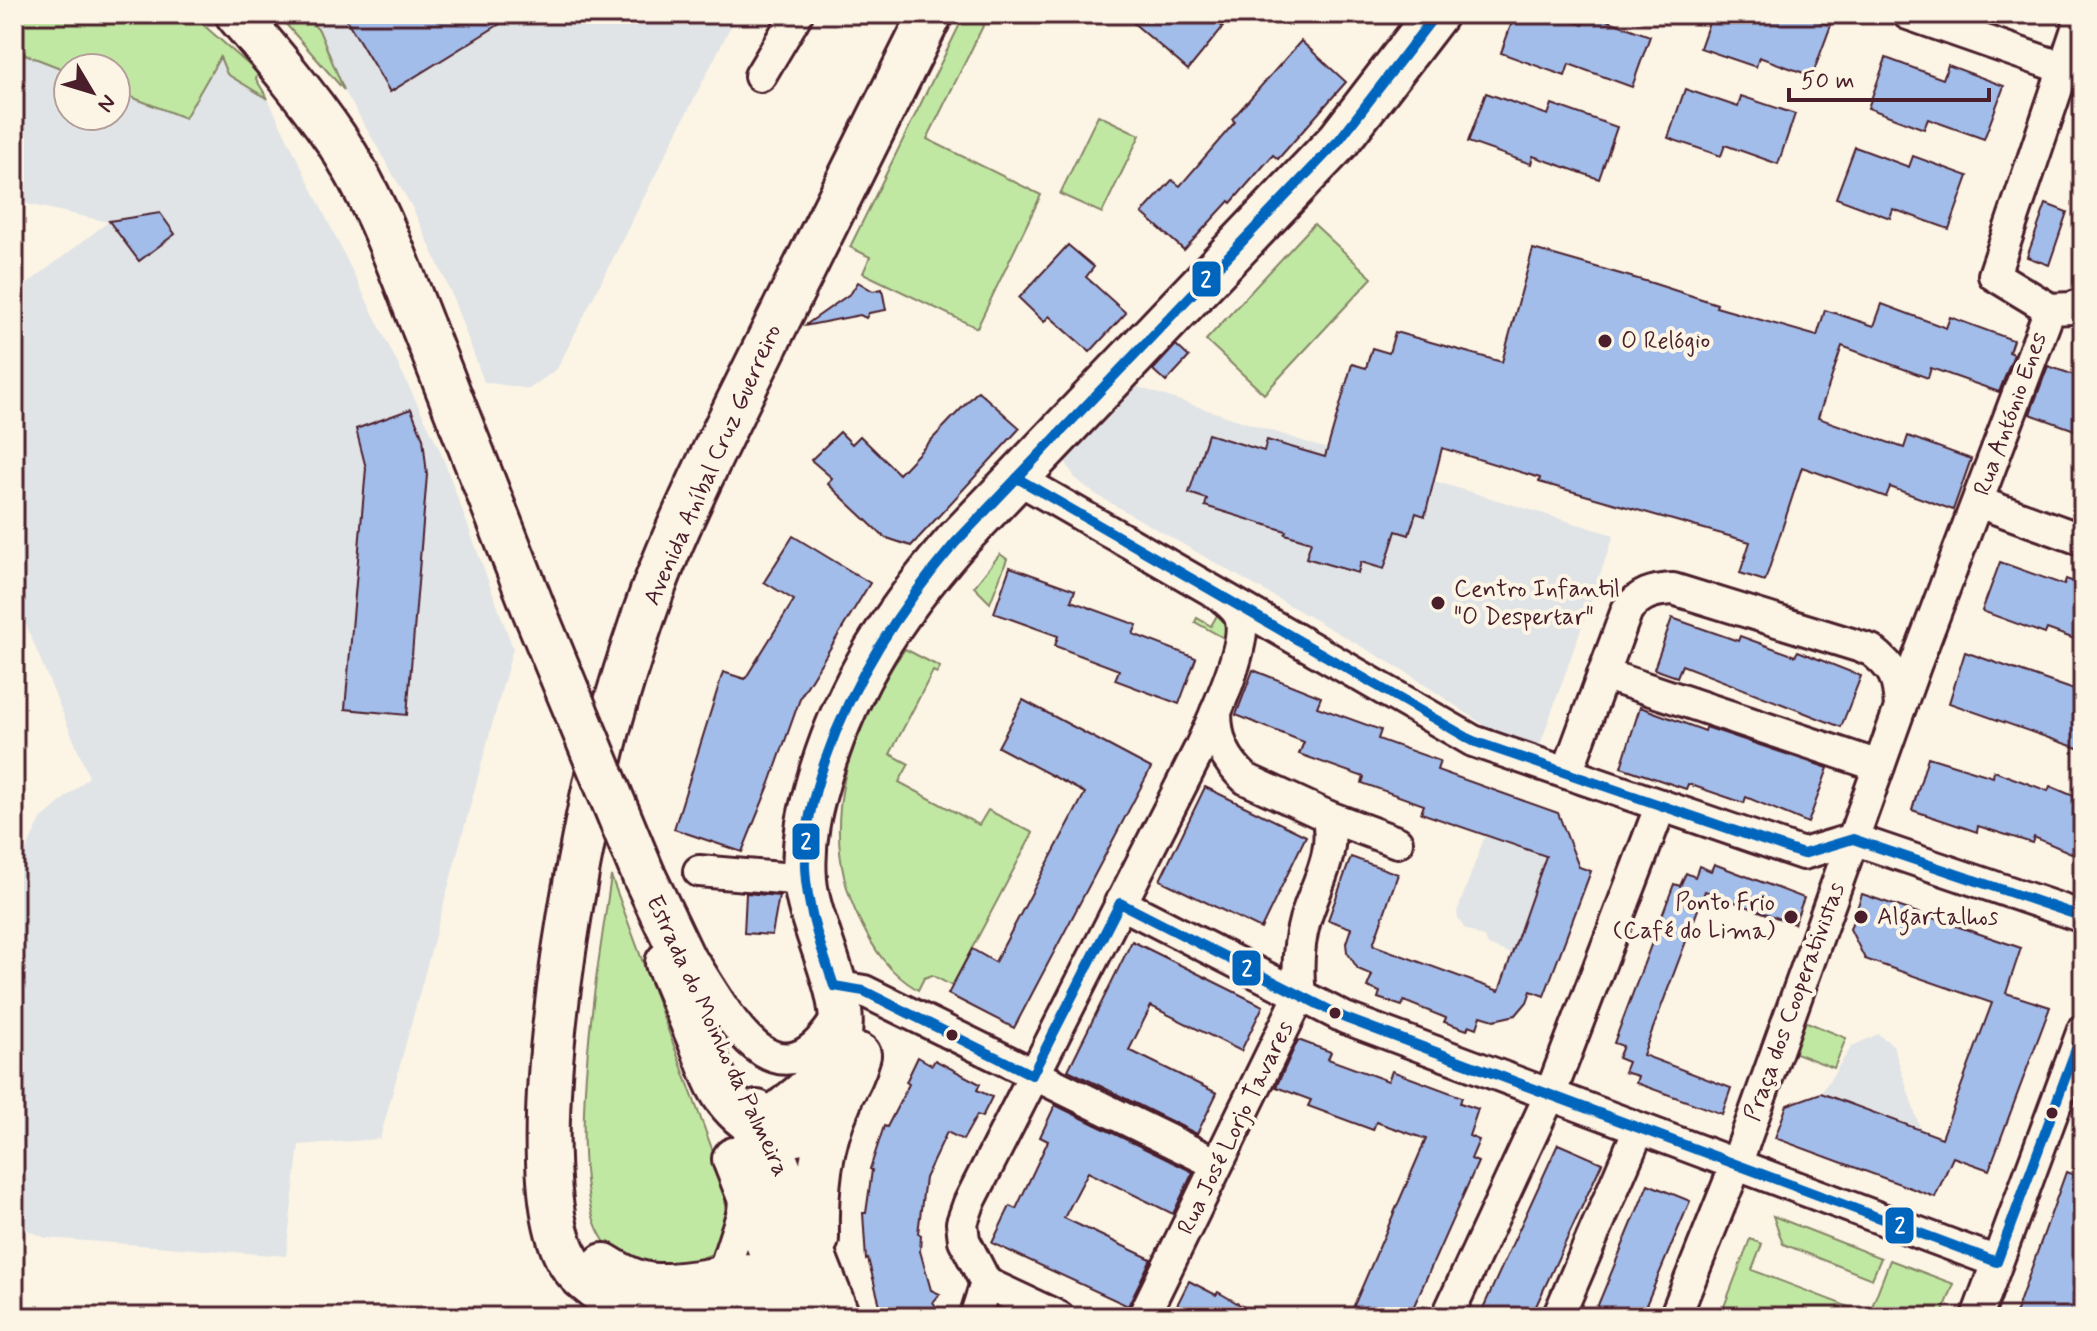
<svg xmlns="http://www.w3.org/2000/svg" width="2097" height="1331" font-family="Mynerve,sans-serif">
<rect width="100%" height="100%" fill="#fcf5e5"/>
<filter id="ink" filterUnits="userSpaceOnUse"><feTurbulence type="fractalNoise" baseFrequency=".0125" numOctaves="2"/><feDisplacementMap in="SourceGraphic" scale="16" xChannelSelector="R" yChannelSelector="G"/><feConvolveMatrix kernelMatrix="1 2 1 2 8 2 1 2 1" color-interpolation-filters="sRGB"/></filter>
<g filter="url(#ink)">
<g fill="#e1e4e6">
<path d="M302,14h435l-180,355 -28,20 -45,-7 -33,-89 -38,-84 -69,-119 -25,-59z"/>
<path d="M14,50l54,21v45h48v-25l69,27 35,-62 7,18 41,25 172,351 73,198 -133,491 -81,6 -13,111 -240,-18 -32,-13v-349l27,-57 48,-42 -75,-181v-302l94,-72 -94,-21z"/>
<path d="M1135,386l192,63 287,86 -76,216 -44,-19 -88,-60 -311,-178 -20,-16 -10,-17 4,-9z"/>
<path d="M1485,835l61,21 -35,98 -23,-9 -3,-7 -21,-10 -6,-10 -1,-6z"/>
<path d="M1878,1034l15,11 28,86 -100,-38 31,-47z"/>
</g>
<g fill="#c1e8a3" stroke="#868467" stroke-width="2">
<path d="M14,14h177l67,59 -2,6 12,20 -41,-25 -7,-17 -35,61 -69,-27v-23h-48v3l-54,-21z"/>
<path d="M277,14h24l18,16 25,60z"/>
<path d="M965,14h24l-62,125 114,56 -64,133 -114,-55 7,-16 -20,-10z"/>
<path d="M1098,115l42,20 -38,78 -42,-19z"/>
<path d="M1314,224l58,54 -108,116 -58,-54z"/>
<path d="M1000,554l7,5 -17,44 -16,-16z"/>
<path d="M1220,610l9,5 2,27 -36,-20 2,-4 14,8z"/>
<path d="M905,649l35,18 -3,6 -4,-2 -43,83 19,10 -10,18 80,43 9,-15 45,23 -81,153 -20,-11 -8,3 -6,12c-29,-17 -44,-40 -58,-69 -45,-91 -12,-195 45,-272z"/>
<path d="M611,876l110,297c8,29 4,50 -4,79 -19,8 -50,19 -71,14 -7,-2 -15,-7 -22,-10 -5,-3 -11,-5 -15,-9 -53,-56 -8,-296 2,-371z"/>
<path d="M1802,1020l44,18 -12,30 -44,-17z"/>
<path d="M1773,1216l108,42 -9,21 -89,-35z"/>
<path d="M1750,1239l12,5 -10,26 113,43 -1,4h-144z"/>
<path d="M1890,1260l64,24 -13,33h-73z"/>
</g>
<g fill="#a3bdea" stroke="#4a1f2b" stroke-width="2">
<path d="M343,14h173l-126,78z"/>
<path d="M1123,14h84l16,13 -35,43z"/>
<path d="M1515,14h37l31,11 7,-11 60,22 -18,51 -63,-23 -4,12 -64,-23z"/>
<path d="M1712,14h87l32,11 -19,51 -53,-19 -3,10 -56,-19z"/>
<path d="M1301,41l45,41 -68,77 -5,-4 -42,48 -2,-2 -45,49 -42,-37 30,-33 8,6 55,-64 -3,-3z"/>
<path d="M1886,58l57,21 5,-14 56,21 -20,53 -56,-20 -4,10 -56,-21z"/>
<path d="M1685,89l53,18 3,-11 54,18 -17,50 -53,-19 -4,11 -53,-18z"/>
<path d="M1486,93l62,22 4,-11 65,23 -18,52 -66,-23 -2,8 -63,-22z"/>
<path d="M1855,147l54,20 4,-11 55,20 -19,53 -56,-20 -3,9 -54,-20z"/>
<path d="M2046,204l21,8 -18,53 -22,-8z"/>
<path d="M160,213l15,21 -36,27 -30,-40z"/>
<path d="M1068,245l26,22 -8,10 40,36 -36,39 -41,-36 -5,6 -25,-24z"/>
<path d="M1533,249l119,34 65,21 -1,3 101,29 8,-26 49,16 8,-22 64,24 4,-11 63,23 -4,12 5,2 -15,38 -68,-24 -3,10 -86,-32 -24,72 86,30 4,-12 63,23 -18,51 -63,-23 -4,10 -84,-30 -37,114 -25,-8 10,-31 -211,-60 1,-4 -98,-30 -17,68 -9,-3 -7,22 -13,-4 -12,38 -23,-7 -3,11 -52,-15 5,-16 -26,-8 1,-3 -81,-25 2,-7 -18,-6 19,-59 56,17 3,-11 58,17 27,-93 14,4 6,-20 17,5 6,-21 107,30z"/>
<path d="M858,282l15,9 9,-2 4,21 -17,3 -3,5 -6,-3 -56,11 47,-33z"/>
<path d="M1176,345l13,12 -23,25 -13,-12z"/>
<path d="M2048,366l35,12v55l-53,-19z"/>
<path d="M978,391l42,37 -109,118 -27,-9 -56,-53 4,-6 -21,-18 29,-28 12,12 8,-8 39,38z"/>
<path d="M411,409l12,29 4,37 -20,240 -62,-6 21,-241 -10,-39z"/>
<path d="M793,536l77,47 -69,113 -31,87 -28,69 -68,-23 49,-157 22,7 49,-79 -30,-18z"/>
<path d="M2000,562l64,23 2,-6 17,6v57l-36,-13 -2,5 -63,-23z"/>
<path d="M1010,567l65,23 -4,11 66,24 -4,9 63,24 -17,46 -64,-24 4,-10 -64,-24 3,-10 -64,-23z"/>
<path d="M1672,618l66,23 2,-5 55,20 3,-5 63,25 -20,51 -159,-62 -5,12 -23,-8z"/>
<path d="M1965,652l118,41v57l-134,-47z"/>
<path d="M1253,670l68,27 -4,10 64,23 -3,9 62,22 -3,9 121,43 21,54 12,4 -47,125 -13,-5 -4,11 -11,13 -22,5 -13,-4 -4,12 -8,-3 -2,5 -23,-8 2,-4 -42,-17 -2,5 -24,-8 2,-6 -13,-5 5,-12 -14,-6 -11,-17 -1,-9 5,-15 -23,-8 23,-63 47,17 -25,71 126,46 47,-135 -125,-43 3,-8 -62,-22 2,-6 -65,-23 5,-12 -68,-27z"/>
<path d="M1023,700l128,68 -137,260 -66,-34 24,-45 23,13 90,-169 -87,-46z"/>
<path d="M1640,707l65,24 1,-4 122,41 -20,55 -62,-26 -2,6 -56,-19 -2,5 -65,-22z"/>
<path d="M1928,757l65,20 1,-6 54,20 2,-5 33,14v58l-49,-21 -2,6 -54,-17 -1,6 -65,-22z"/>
<path d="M1205,787l101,49 -45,93 -101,-49z"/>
<path d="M1714,864l90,34 -10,26 -89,-33 -62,164 88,33 -9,26 -86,-31 2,-7 -14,-4 4,-10 -10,-4 5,-12 -9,-3 60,-159 6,2 6,-13 9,4 4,-11 12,5z"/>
<path d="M746,893l33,3 -7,39 -28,-2z"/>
<path d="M1862,894l159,54 -15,45 44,14 -61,163 -36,-13 -18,40 -160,-59 12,-33 34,-12 121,45 50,-135 -127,-44 -15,-30z"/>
<path d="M1132,941l131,65 -22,45 -90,-45 -22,44 88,43 -20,41 -129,-64z"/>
<path d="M1298,1040l33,12 -3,7 60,22 4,-10 70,26 -2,6 18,6 -9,27 10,4 -8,19 7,3 -69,155h-60l77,-178 -50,-17 -3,8 -65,-24 3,-6 -35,-13z"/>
<path d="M918,1057l14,8 3,-5 45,24 -3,6 15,7 -10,20 -5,-2 -14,25 -16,-8 -22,46 -7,55 3,2 -1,16 11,39 9,4 -7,8 10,15h-60l-15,-58 -2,1 -3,-47h3l3,-21 3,-22 -2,-1 14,-43 3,1 22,-43 -3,-2z"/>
<path d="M1055,1105l138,67 -20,42 -85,-42 -24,46 87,41 -23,47 -136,-63 18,-37 6,3 32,-68 -8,-4z"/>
<path d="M1558,1144l44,19 -71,154h-52z"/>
<path d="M2066,1172l17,6v139h-69z"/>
<path d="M1648,1184l42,17 -49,116h-48z"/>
<path d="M1189,1281l27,14 2,-3 43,25h-90z"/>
</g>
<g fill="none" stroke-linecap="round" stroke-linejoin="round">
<g stroke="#4a1f2b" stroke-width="36">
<g id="street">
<path d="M1908,14l175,61"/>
<path d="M760,76l37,-62"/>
<path d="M2050,309l-56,-34 88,-261"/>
<path d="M2050,309l22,-1 11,-5"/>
<path d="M1017,478l456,263 330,113 50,-15 230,78"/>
<path d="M1978,502l105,38"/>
<path d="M1603,674l276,92"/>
<path d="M1567,773l60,-163c13,-16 25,-20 46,-21l198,61c24,19 27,27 29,57"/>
<path d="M1327,816l70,26"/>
<path d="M699,871l106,9"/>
<path d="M1120,903l225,115 652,244"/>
<path d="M695,964c35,54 82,148 141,56"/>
<path d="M834,986l30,5 353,173"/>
<path d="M717,1292l26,-80 2,-24"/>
<path d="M975,1317l11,-34"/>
<path d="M1059,1317l-73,-34 -22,-43 -2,-17 7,-20 230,-453c12,-26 50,-107 41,-133 -3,-8 -11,-14 -17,-19"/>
<path d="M1143,1317l157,-322c-3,-26 -2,-50 5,-75 11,-36 32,-67 22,-104l-81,-37c-21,-19 -30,-38 -30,-67"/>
<path d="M1447,1317l103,-222 111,-290"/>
<path d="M1558,1317l81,-188"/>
<path d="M1675,1317l61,-152 179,-499 135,-357"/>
<path d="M1977,1317l106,-287"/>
</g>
</g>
<g stroke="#4a1f2b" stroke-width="48">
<g id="secondary">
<path d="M237,14c34,40 69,81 99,125 38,57 62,125 87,188"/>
<path d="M644,876l53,111"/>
<path d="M667,963c12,29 24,58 36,86 5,14 10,28 17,40 16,28 55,58 87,41 26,-14 44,-47 52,-75"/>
<path d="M757,1112l80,202"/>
<path d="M734,1159l55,139"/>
<path d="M745,1186c1,-85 78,-76 94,-147 11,-44 -30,-111 -34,-159 -3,-40 5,-71 16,-108 28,-90 72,-158 134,-229l384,-403 97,-126"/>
<path d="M817,1239c-1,-49 2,-92 23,-138"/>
<path d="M604,1265c16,10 32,19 52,20 64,3 126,-40 168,32"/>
<path d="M651,1315c26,0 87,7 109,-4 15,-8 27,-31 34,-46"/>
<path d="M662,1317c-32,-7 -73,-26 -92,-54 -59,-89 14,-456 46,-561 11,-37 23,-74 36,-110 33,-87 77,-171 118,-255 54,-108 107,-215 161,-323"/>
</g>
</g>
<use href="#street" stroke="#fcf5e5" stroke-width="30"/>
<use href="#secondary" stroke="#fcf5e5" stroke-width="42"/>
<g stroke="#4a1f2b" stroke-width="48" stroke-linecap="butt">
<path id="secondary-bridge" d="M423,327l111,283 110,266"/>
</g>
<use href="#secondary-bridge" stroke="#fcf5e5" stroke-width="42"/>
<g stroke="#fcf5e5" stroke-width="16">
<g id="bus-1">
<path d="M1436,14l-97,126 -384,403c-56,66 -102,136 -130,218 -12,34 -21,71 -20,107 2,41 16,79 29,118l30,5 168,84 88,-172 225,115 652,244 86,-232"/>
<path d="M1017,478l456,263 330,113 50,-15 230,78"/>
</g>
</g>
<use href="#bus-1" stroke="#0065bd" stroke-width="10"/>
</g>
</g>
<g fill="#4a1f2b" stroke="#fcf5e5" stroke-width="3">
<circle cx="1605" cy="341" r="8"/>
<circle cx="1438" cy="603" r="8"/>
<circle cx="1791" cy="917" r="8"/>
<circle cx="1861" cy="917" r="8"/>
<circle cx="1335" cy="1013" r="7"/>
<circle cx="952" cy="1035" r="7"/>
<circle cx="2052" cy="1113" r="7"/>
</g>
<g text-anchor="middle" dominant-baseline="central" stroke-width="8" stroke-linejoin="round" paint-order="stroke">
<g font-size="24" fill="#4a1f2b" stroke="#fcf5e5" text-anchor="start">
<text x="1621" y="341">O Relógio</text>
<text x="1454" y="589">Centro Infantil<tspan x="1454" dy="28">"O Despertar"</tspan></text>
<text x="1775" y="903" text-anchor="end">Ponto Frio<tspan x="1775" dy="28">(Café do Lima)</tspan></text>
<text x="1877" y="917">Algartalhos</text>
</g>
<g font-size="24" fill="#4a1f2b" stroke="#fcf5e5">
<text transform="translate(2011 414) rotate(-70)">Rua António Enes</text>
<text transform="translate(713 465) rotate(-66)">Avenida Aníbal Cruz Guerreiro</text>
<text transform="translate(1795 1002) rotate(-70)">Praça dos Cooperativistas</text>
<text transform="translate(717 1036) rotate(65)">Estrada do Moinho da Palmeira</text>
<text transform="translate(1236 1128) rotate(-64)">Rua José Lorjo Tavares</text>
</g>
</g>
<g stroke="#fcf5e5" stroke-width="3">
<rect x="1191" y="260" width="31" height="38" rx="8" fill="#0065bd"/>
<rect x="791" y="822" width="30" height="39" rx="8" fill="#0065bd"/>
<rect x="1231" y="949" width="31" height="38" rx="8" fill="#0065bd"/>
<rect x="1884" y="1206" width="31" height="39" rx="8" fill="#0065bd"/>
</g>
<g font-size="22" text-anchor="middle" font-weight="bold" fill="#fff">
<text x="1206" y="287">2</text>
<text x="806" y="849">2</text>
<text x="1247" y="976">2</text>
<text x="1900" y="1233">2</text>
</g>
<rect width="2097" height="1331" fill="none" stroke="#fcf5e5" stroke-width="48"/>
<rect x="24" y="24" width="2049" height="1283" fill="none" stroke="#4a1f2b" stroke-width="3" filter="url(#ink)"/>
<g transform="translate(92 92) rotate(128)"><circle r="38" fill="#fcf5e5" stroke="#b59f9b" stroke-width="2"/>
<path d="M0-6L14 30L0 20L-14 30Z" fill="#4a1f2b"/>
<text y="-12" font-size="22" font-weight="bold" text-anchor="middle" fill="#4a1f2b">N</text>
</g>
<path d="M1789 88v12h200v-12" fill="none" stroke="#4a1f2b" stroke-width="4"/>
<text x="1801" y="88" font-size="24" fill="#4a1f2b" stroke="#fcf5e5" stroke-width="6" paint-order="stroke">50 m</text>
</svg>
